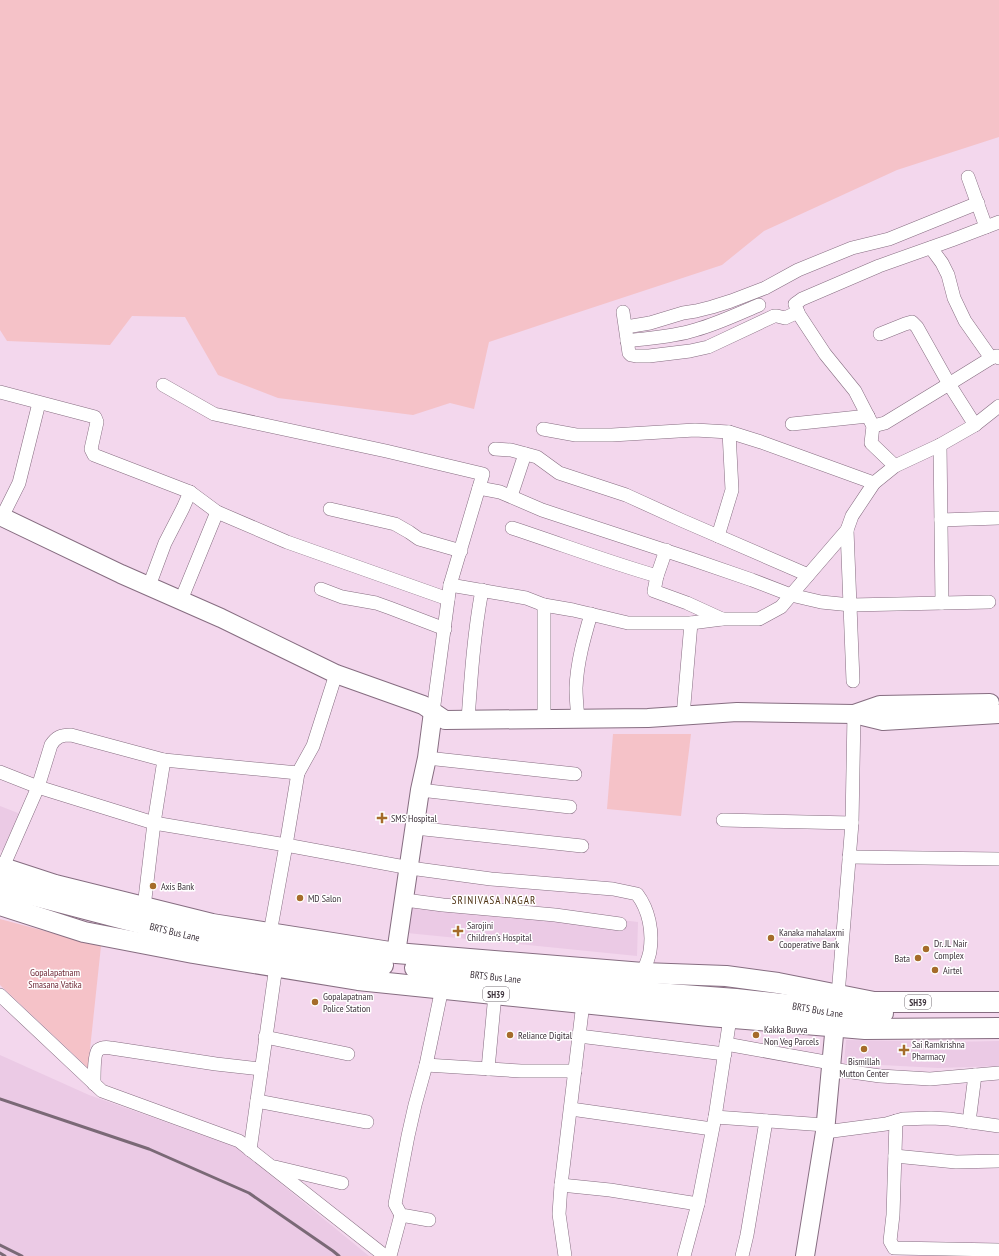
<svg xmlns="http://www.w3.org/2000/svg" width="999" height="1256" font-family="'PT Sans Narrow',sans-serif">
<rect width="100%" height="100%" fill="#f3d7ed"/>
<g fill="#ebcae5">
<path d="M0,806l23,9 -16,38 -7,-3z"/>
<path d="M410,895l228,27 -1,34 -230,-23z"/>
<path d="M846,1040l101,2 52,-1v25l-61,2 -94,-5z"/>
<path d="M0,1055l89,40 147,52 133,109h-369z"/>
</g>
<g fill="#f5c2c8">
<path d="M0,0h999v137l-102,33 -133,61 -42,34 -164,54 -69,23 -15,67 -24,-6 -37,12 -135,-17 -60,-23 -33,-58 -53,-1 -22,29 -103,-4 -7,-11z"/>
<path d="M613,734h78l-10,82 -74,-7z"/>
<path d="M0,919l101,27 -13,122 -88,-83z"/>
</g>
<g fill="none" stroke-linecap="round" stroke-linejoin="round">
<g stroke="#866d81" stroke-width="14">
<g id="street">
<path d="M968,177l18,50"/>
<path d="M931,248l11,15 6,12 6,23 11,23 26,37"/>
<path d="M623,312l6,41 2,2 5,1h13l41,-5 18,-4 66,-31h3l8,2 13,-6"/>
<path d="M626,327l24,-4 33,-10 13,-2 16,-4 19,-6 34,-13 33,-18 54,-22 37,-9 89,-36"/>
<path d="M880,334l25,-10 7,-2 5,5 32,57 42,-26 6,-2 2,2"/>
<path d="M627,341c23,-3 46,-4 68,-11 22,-6 43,-16 64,-25"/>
<path d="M163,385l51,29 172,37 97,23 -33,111 -17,127"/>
<path d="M0,392l95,25 2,5 -6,27 3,6 96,37 27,20 70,30 161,57"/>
<path d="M792,424l76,-8"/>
<path d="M873,426l12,-3 64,-39 26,41"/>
<path d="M543,429l33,6h36l83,-5 34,2 32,10 113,41"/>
<path d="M940,445l2,158"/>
<path d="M495,449l16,1 26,7 22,16 67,22 55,25 127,55"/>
<path d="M895,466l-24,-23 2,-17 -18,-35 -30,-37 -27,-41 -3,-9 7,-5 77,-33 73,-26 47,-18"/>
<path d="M479,488l21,4 42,18 149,49 61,21 39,15 56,-65 5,-14 22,-33 21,-17 45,-21 35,-20 24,-19"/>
<path d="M511,496l14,-42"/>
<path d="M330,509l65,15 14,8 10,7 42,12"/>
<path d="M2,517l17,-34 20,-80"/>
<path d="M941,520l58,-2"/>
<path d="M512,528c49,16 96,34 145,48l-3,15 33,12 35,16"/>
<path d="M847,530l6,151"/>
<path d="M718,536l14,-46 -3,-58"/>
<path d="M657,576l9,-26"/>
<path d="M450,585l76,13 18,7 29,5 55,13h63l31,-4h37l22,-12 10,-12 30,7 30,3 138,-3"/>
<path d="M149,586l16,-43 18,-35 7,-16"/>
<path d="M321,589l21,8 34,6 14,5 55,21"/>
<path d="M181,600l36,-88"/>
<path d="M683,716l8,-93"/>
<path d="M544,719v-114"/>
<path d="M578,719c-1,-11 -2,-21 -2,-31 1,-26 8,-50 15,-74"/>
<path d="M468,720c3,-44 6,-87 14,-130"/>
<path d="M427,758l148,16"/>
<path d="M0,772l38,15 116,36 132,22 -16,88"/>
<path d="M298,773l-12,72 124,23 81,11 122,10 24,5c12,16 16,37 13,57 -1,7 -5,15 -7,22"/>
<path d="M420,790l150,17"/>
<path d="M723,820l129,3"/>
<path d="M415,828l167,18"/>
<path d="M849,857l150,2"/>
<path d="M3,867l35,-80 13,-42c5,-8 10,-10 20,-10l93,25 134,13 15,-27 23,-72"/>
<path d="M405,900l38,5 112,10 65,9"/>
<path d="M144,907l10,-84 10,-63"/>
<path d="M0,995l102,96 137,50 146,115"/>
<path d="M838,995l14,-172 2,-109"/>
<path d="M579,1036l146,18"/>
<path d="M265,1037l83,17"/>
<path d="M726,1044l105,19"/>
<path d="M426,1065l95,6h54"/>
<path d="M488,1069l7,-75"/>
<path d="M831,1069l49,7 50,3 69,-6"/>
<path d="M94,1084c0,-7 0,-30 4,-34 4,-3 8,-3 13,-2l105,16 45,5"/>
<path d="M257,1101l110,21"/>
<path d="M571,1109l141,20"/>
<path d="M715,1117l110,8"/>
<path d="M896,1121l-3,94 -3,26 4,7 105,2"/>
<path d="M969,1122l6,-47"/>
<path d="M825,1132l61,-8 17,-5 28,-1 18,1 50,7"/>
<path d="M250,1150l26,-184"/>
<path d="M895,1156l61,6 43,-1"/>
<path d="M275,1167l67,16"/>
<path d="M561,1185l49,5 88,14"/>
<path d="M429,1220l-28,-5 -6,-11 13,-68 7,-31 11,-40 16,-77"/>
<path d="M390,1256l11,-41"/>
<path d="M565,1256l-6,-42 2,-29 22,-182"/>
<path d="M684,1256l14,-52 17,-87 15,-99"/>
<path d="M742,1256l5,-21 19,-114"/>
</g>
</g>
<g stroke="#866d81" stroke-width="20">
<g id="secondary">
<path d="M0,516l121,58 100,44 115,56 87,31 22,15 203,-2 89,-6 117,2 29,7 116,-7"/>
<path d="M854,714l26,-9 110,-2"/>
<path d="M396,953l24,-163 7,-32 6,-46"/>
<path d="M805,1256l20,-124 11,-119"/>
</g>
</g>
<g stroke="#866d81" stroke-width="22">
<g id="primary">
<path d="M0,867l55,18 157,39 184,29 247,20 83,3 52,7 96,19h125"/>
<path id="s1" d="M0,885l16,6c64,16 126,34 191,48 58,11 117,18 176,26"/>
<path d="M0,905l84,27 109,21 165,27 351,36 156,13 134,-1"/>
<path id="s2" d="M415,968l215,23 106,8 55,6 45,8h47"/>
</g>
</g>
<use href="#street" stroke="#fff" stroke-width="13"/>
<use href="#secondary" stroke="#fff" stroke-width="18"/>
<use href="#primary" stroke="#fff" stroke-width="20"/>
<g stroke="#7a6976" stroke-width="3">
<path d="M0,1099l149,50 100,44 84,58 6,5"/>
<path d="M0,1245l22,11"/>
<path d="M0,1253l5,3"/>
</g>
</g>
<g fill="#a56c2a" stroke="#fff" stroke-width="1.5">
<path d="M380 812h4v4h4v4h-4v4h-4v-4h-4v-4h4z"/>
<circle cx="153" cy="886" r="4"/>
<circle cx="300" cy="898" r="4"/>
<path d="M456 925h4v4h4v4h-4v4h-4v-4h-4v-4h4z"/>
<circle cx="771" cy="938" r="4"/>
<circle cx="926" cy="949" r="4"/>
<circle cx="918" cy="958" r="4"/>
<circle cx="935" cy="970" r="4"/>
<circle cx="315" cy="1002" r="4"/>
<circle cx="510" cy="1035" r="4"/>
<circle cx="756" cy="1035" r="4"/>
<circle cx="864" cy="1049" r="4"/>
<path d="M902 1044h4v4h4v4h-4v4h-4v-4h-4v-4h4z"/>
</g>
<g text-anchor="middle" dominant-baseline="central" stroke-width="3" stroke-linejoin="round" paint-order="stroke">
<g fill="#fff" stroke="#777076" stroke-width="1">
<rect x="483" y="987" width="26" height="14" rx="3"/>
<rect x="905" y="995" width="26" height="14" rx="3"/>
</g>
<g font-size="9" font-weight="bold" fill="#3d323b">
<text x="496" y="994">SH39</text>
<text x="918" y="1002">SH39</text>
</g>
<g font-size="10" fill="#3d323b" stroke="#fff" text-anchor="start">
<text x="391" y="818">SMS Hospital</text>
<text x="161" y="886">Axis Bank</text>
<text x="308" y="898">MD Salon</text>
<text x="467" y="925">Sarojini<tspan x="467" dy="12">Children's Hospital</tspan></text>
<text x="779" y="932">Kanaka mahalaxmi<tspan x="779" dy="12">Cooperative Bank</tspan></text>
<text x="934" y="943">Dr. JL Nair<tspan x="934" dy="12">Complex</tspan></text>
<text x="910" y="958" text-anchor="end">Bata</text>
<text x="943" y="970">Airtel</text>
<text x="323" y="996">Gopalapatnam<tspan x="323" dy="12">Police Station</tspan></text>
<text x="764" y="1029">Kakka Buvva<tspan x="764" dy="12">Non Veg Parcels</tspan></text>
<text x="518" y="1035">Reliance Digital</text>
<text x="912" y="1044">Sai Ramkrishna<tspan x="912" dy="12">Pharmacy</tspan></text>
<text x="864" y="1061" text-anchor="middle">Bismillah<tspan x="864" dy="12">Mutton Center</tspan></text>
</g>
<g font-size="10" fill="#3d323b" stroke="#fff">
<text stroke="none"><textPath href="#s1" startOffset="181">BRTS Bus Lane</textPath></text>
<text stroke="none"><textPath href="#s2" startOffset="81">BRTS Bus Lane</textPath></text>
<text stroke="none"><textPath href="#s2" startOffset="405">BRTS Bus Lane</textPath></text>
</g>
<g font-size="10" fill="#6e2937" stroke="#fff">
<text x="55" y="972">Gopalapatnam<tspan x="55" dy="12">Smasana Vatika</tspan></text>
</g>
<g font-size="11" letter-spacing="1" fill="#4e3213" stroke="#fff">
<text x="494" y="900">SRINIVASA NAGAR</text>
</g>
</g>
</svg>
